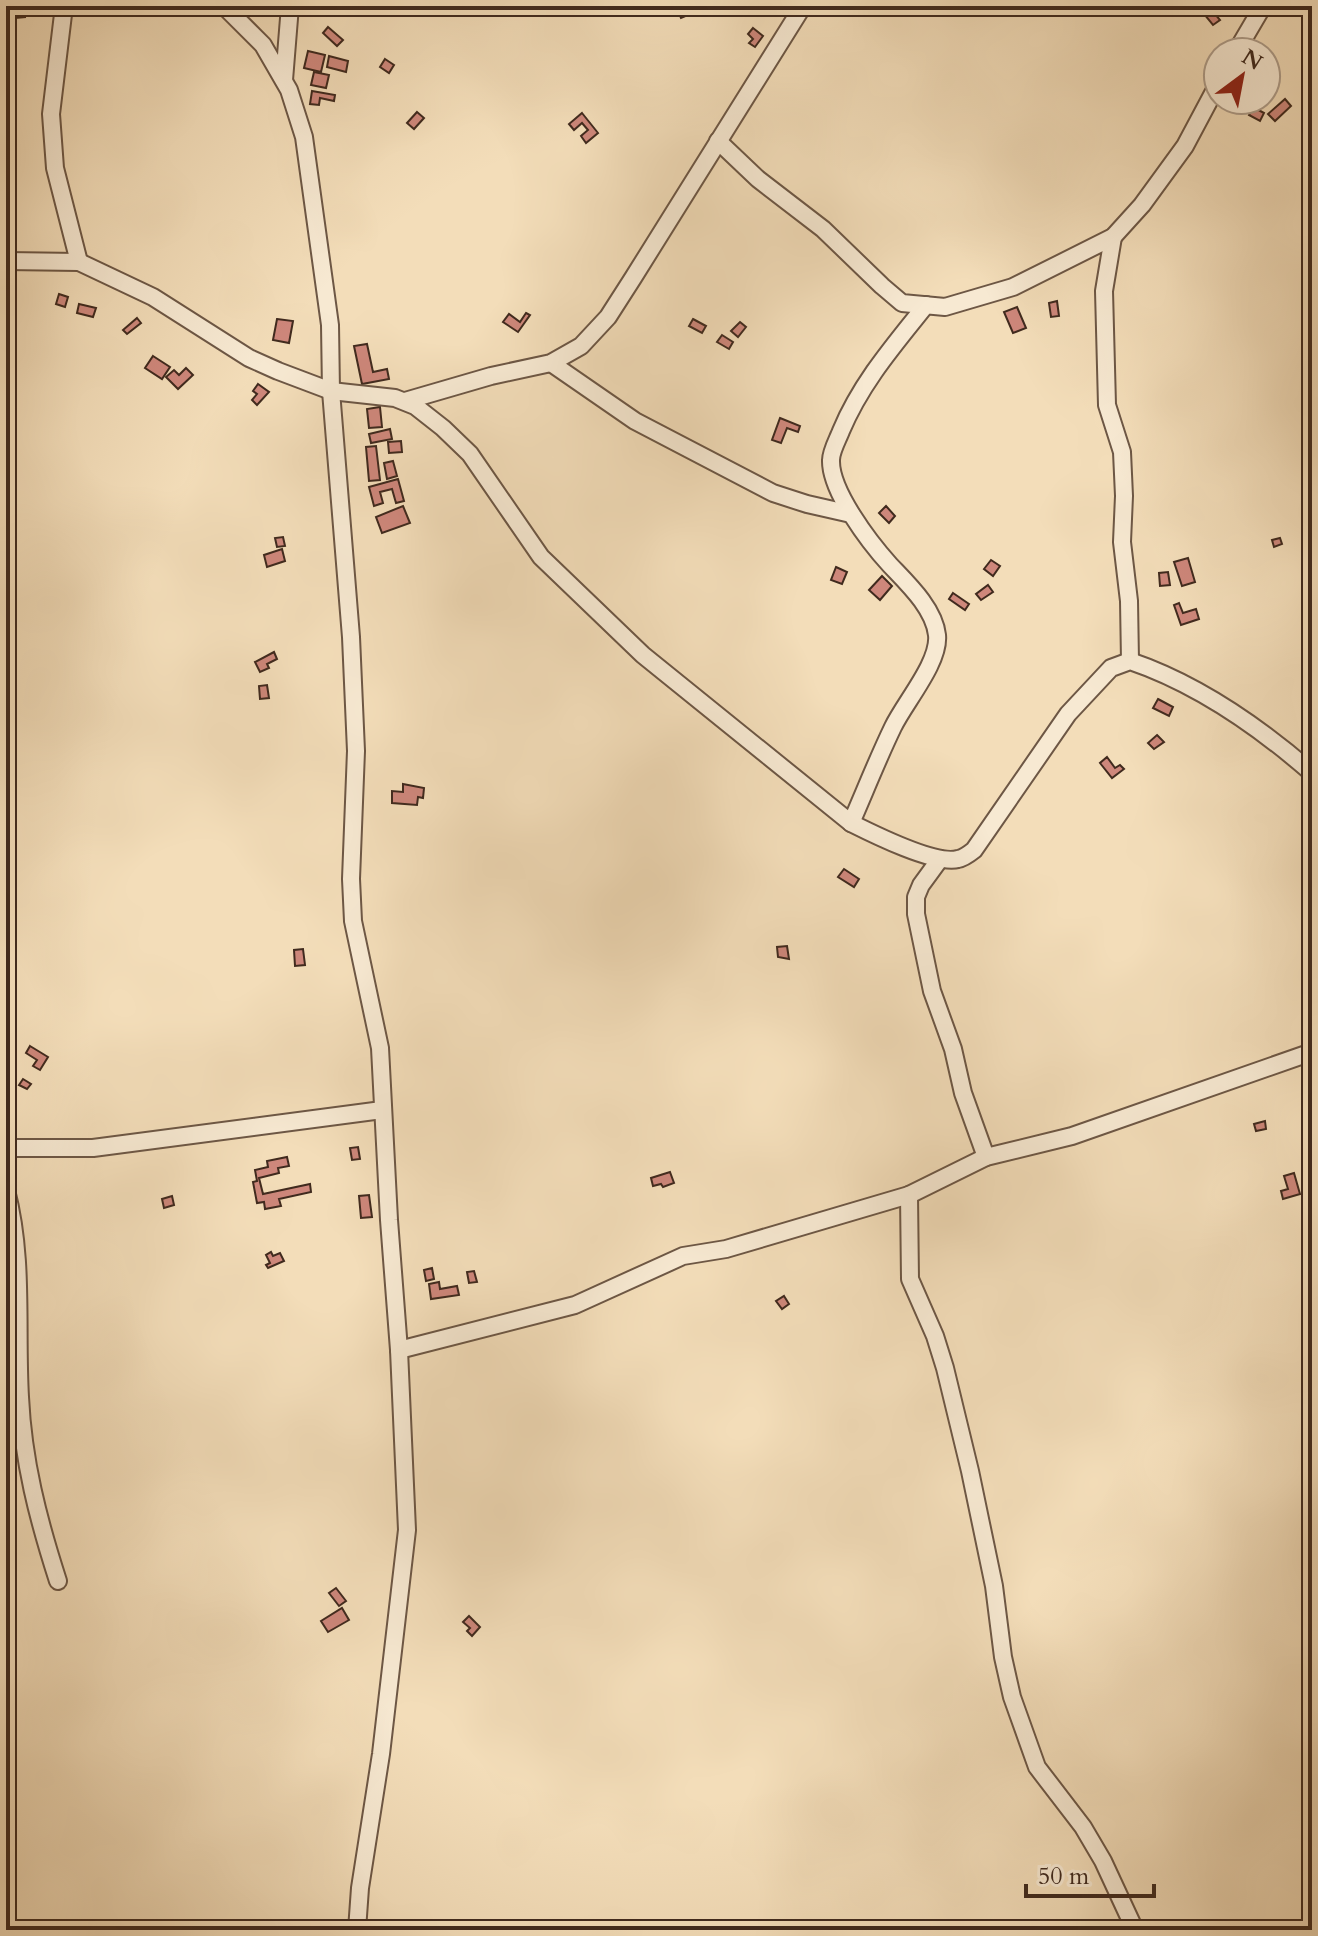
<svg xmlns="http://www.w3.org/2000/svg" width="1318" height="1936" font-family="Cardo,serif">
<rect width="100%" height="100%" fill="#f3ddb9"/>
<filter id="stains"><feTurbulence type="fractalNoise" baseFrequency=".0025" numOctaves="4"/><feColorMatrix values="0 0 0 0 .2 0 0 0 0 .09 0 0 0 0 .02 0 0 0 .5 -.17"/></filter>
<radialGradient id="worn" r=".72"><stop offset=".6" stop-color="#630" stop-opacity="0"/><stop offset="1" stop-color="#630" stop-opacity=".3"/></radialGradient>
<g fill="#ce877b" stroke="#402a1e" stroke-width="2">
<path d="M16,6h8l1,11 -9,1z"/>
<path d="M676,6h8l4,9 -7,3z"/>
<path d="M1211,9l9,11 -7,5 -9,-11z"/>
<path d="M328,27l15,13 -6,6 -14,-13z"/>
<path d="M753,28l10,8 -8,11 -6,-4 4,-4 -5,-5z"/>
<path d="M308,51l17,4 -4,17 -17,-4z"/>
<path d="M329,56l19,5 -2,11 -19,-5z"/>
<path d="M385,59l9,6 -5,8 -9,-6z"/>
<path d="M314,72l15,3 -3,13 -15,-3z"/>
<path d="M312,91l23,4 -1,6 -14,-3 -1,7 -9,-1z"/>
<path d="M1285,99l6,7 -16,15 -7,-7z"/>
<path d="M1253,107l11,6 -4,8 -11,-6z"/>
<path d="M417,112l7,6 -10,11 -7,-6z"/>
<path d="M582,113l16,20 -12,10 -5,-7 7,-6 -6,-7 -8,7 -5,-6z"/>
<path d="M59,294l9,3 -3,10 -9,-3z"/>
<path d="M1057,301l2,15 -8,1 -2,-14z"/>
<path d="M79,304l17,4 -3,9 -16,-4z"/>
<path d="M1017,307l9,21 -13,5 -9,-21z"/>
<path d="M526,313l4,2 -12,17 -15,-10 6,-8 11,8z"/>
<path d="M137,318l4,5 -14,11 -4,-4z"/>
<path d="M277,319l16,2 -4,22 -16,-3z"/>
<path d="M693,319l13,7 -4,7 -13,-7z"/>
<path d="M740,322l6,5 -8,10 -7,-6z"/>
<path d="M722,335l11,7 -4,7 -12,-7z"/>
<path d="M367,344l6,28 14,-3 2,10 -27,5 -8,-38z"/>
<path d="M153,356l17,11 -8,12 -17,-11z"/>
<path d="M186,368l7,7 -15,14 -12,-12 8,-7 5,5z"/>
<path d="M258,384l11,8 -12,13 -5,-5 5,-6 -4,-3z"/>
<path d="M380,407l2,20 -13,1 -2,-19z"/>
<path d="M780,418l20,8 -2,6 -11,-4 -6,15 -9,-3z"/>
<path d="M390,429l2,10 -21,4 -2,-9z"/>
<path d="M401,441l1,11 -13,1 -1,-11z"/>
<path d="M376,446l4,34 -11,1 -3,-34z"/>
<path d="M393,461l4,15 -10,3 -3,-16z"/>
<path d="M398,479l6,22 -8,2 -4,-14 -12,3 3,11 -9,3 -5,-19z"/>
<path d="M403,506l7,17 -28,10 -6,-16z"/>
<path d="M886,506l9,10 -6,7 -10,-10z"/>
<path d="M283,537l2,9 -8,1 -2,-9z"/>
<path d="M1280,538l2,6 -8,3 -2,-7z"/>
<path d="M282,549l3,12 -18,6 -3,-12z"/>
<path d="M1188,558l7,24 -13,4 -8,-24z"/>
<path d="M991,560l9,6 -7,10 -9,-7z"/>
<path d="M836,567l11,5 -5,12 -11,-4z"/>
<path d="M1168,572l2,13 -10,1 -1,-13z"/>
<path d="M882,576l10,10 -12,14 -11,-10z"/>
<path d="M988,585l5,7 -12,8 -5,-6z"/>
<path d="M953,593l16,11 -4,6 -16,-11z"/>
<path d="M1179,603l4,10 13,-4 3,10 -18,6 -7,-20z"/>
<path d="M274,652l3,7 -10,5 2,4 -9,4 -5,-10z"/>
<path d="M267,685l2,13 -9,1 -1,-13z"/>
<path d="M1158,699l15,8 -4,9 -16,-8z"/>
<path d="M1157,735l7,7 -10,7 -6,-6z"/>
<path d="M1107,757l8,11 5,-3 4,4 -12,9 -12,-15z"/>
<path d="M403,784l21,4 -1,10 -5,-1 -1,8 -25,-2v-12l11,1z"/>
<path d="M844,869l15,10 -5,8 -16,-10z"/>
<path d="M787,946l2,13 -11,-2 -1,-10z"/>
<path d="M303,949l2,16 -10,1 -1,-16z"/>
<path d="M30,1046l18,11 -8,13 -7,-4 4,-6 -11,-7z"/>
<path d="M23,1079l8,5 -4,5 -8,-4z"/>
<path d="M1265,1121l1,8 -10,2 -2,-7z"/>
<path d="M358,1147l2,12 -8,1 -2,-12z"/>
<path d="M287,1157l2,9 -11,2 1,5 -20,5 4,16 47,-10 1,8 -32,7 2,7 -16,3 -1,-7 -7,1 -4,-21 4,-1 -2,-11 13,-3 -1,-6z"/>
<path d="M670,1172l4,11 -11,4 -2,-3 -8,2 -2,-8z"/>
<path d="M1294,1173l6,21 -17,5 -2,-8 7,-2 -4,-13z"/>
<path d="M369,1195l3,22 -11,1 -2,-22z"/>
<path d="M172,1196l2,9 -10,3 -2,-9z"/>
<path d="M271,1252l2,4 7,-3 4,8 -16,7 -2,-3 4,-2 -4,-8z"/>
<path d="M432,1268l2,11 -8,2 -2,-11z"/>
<path d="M474,1271l3,11 -8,1 -2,-11z"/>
<path d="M439,1282l1,7 17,-3 2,9 -28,4 -2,-15z"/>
<path d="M784,1296l5,8 -7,5 -6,-8z"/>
<path d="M336,1588l10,13 -7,5 -10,-13z"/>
<path d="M342,1608l7,12 -21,12 -7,-11z"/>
<path d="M469,1616l11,11 -8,9 -5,-5 3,-3 -7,-6z"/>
</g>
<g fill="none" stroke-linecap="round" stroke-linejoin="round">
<g stroke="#6d5745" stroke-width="20">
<g id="minor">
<path d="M64,6l-13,108 4,54 24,94"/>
<path d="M224,6l39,39 26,45 15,47 26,188 1,66 20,246 5,114 -5,128 2,42 27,127 9,172 10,130 8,180 -26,224 -21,134 -3,42"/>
<path d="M1236,52l27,-46"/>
<path d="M284,80l6,-74"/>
<path d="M718,141l40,38 65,50 59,57 20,17 43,4 68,-20 100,-50 29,-32 43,-59 33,-62"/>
<path d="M1113,237l-9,54 3,114 15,47 2,44 -2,46 7,59 1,60"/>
<path d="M6,261l73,1 74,35 96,61 29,13 53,20 64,7 20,8 28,22 27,26 71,103 102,98 208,168c22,11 84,42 107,36 6,-1 11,-5 16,-9l94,-136 43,-46 19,-7c68,23 128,65 182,112"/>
<path d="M551,363l84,58 138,72 34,11 44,10"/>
<path d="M405,401l86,-25 60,-13 30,-17 27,-29 25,-39 170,-272"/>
<path d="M851,823c14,-32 27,-65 42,-96 12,-25 47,-65 44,-92 -3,-27 -30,-52 -47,-70 -20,-22 -60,-74 -59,-105 0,-9 7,-21 10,-29 20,-48 53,-86 85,-126"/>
<path d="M940,859l-19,26 -5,12v17l16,77 21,58 10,44 23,64"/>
<path d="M6,1148h87l289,-38"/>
<path d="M6,1190c18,68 10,138 14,207 3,64 18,122 38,184"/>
<path d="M909,1195l1,84 25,57 10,32 25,103 24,115 9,71 9,40 25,70 46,60 20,34 32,69"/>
<path d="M399,1350l176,-45 108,-49 43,-7 183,-54 77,-38 86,-21 240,-84"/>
</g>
</g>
<use href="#minor" stroke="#f7e9d2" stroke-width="16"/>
</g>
<rect width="1318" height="1936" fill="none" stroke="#f3ddb9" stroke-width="32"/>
<rect x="8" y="8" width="1302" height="1920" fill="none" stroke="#402a1e" stroke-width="4"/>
<rect x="16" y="16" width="1286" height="1904" fill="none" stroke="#402a1e" stroke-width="2"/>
<g transform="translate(1242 76) rotate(32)"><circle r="38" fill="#f7e9d2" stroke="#ae9d8a" stroke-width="2"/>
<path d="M0-6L14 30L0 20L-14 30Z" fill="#8f2418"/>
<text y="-12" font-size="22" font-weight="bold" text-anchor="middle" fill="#402a1e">N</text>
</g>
<path d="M1026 1884v12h128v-12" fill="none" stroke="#402a1e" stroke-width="4"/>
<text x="1038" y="1884" font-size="24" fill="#402a1e" stroke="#f7e9d2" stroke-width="6" paint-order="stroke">50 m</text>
<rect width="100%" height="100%" filter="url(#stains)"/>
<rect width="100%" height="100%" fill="url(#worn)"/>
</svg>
